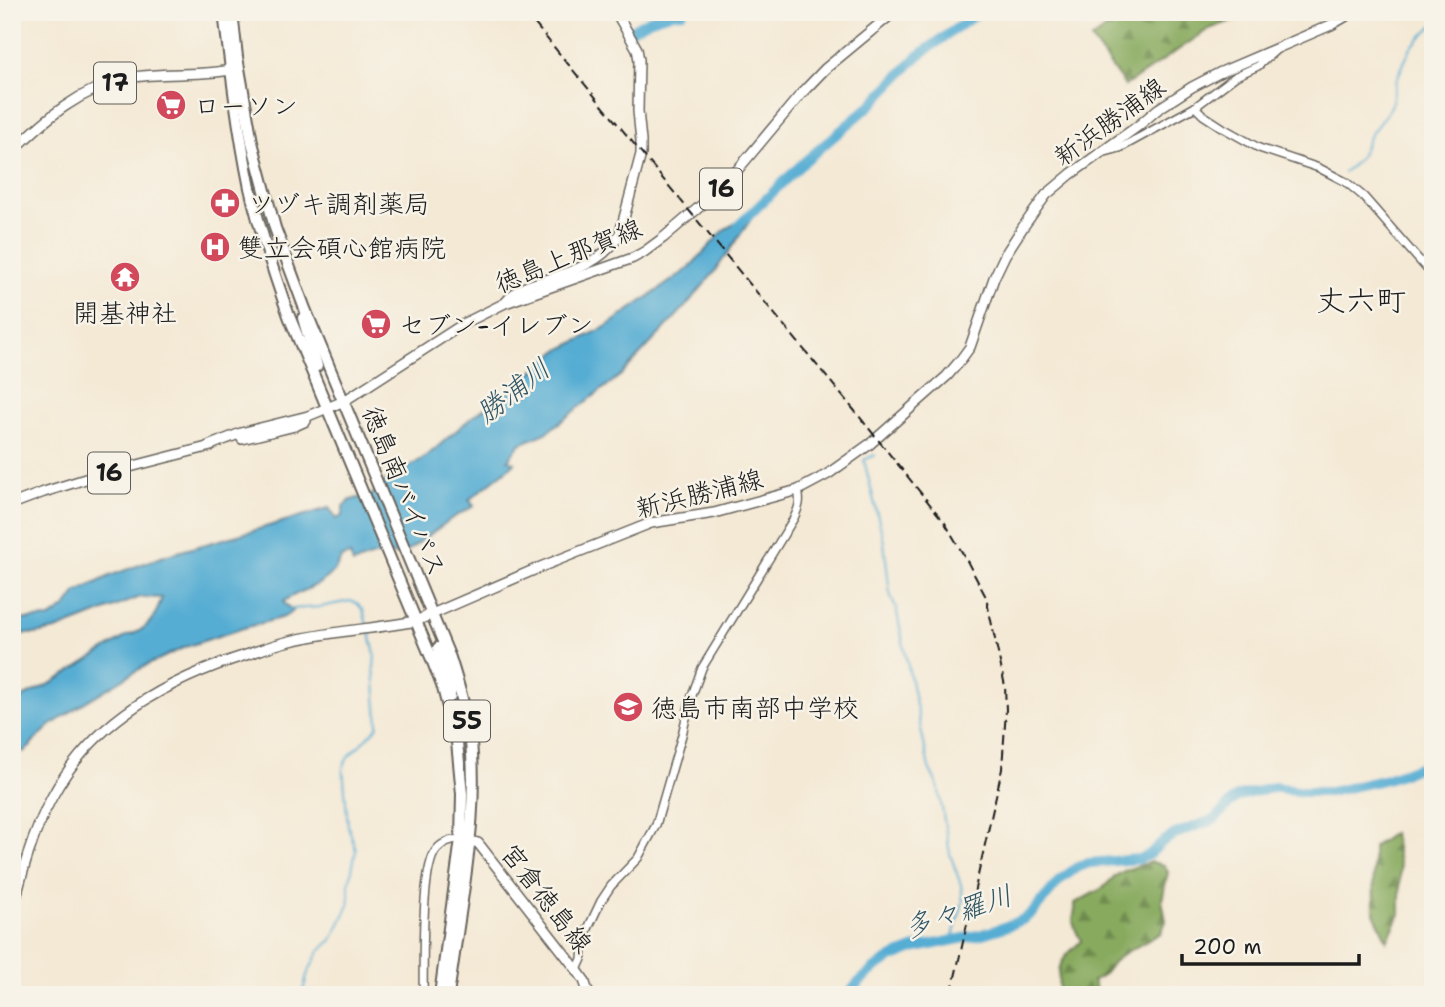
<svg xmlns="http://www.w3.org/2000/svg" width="1445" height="1007" font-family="'Shantell Sans','Klee One',sans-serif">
<defs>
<pattern id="forest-firs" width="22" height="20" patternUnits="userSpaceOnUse" patternTransform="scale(1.75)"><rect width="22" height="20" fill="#88aa5f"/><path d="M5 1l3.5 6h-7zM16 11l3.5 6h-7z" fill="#6e8a4e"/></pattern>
</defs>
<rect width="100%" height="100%" fill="#f7f3e8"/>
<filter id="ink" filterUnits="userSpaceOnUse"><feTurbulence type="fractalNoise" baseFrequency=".0143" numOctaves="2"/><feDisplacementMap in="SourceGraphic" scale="14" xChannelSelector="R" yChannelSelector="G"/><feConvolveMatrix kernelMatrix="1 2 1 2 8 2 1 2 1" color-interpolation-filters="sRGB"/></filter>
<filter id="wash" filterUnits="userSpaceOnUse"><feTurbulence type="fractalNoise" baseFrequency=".00686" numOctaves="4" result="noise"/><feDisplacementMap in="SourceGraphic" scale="28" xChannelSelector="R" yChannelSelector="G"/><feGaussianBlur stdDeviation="1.57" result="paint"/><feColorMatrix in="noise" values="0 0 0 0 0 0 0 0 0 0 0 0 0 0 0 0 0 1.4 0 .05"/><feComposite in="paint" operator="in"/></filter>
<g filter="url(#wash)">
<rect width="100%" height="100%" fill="#f4e9d5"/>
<g fill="url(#forest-firs)" stroke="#52633e" stroke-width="2">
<path d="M1129,12h127l-47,17 -84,57 -34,-47z"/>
<path d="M1393,833l7,34v47l-13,27 -13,-28 -1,-66z"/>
<path d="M1151,862l13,3 4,7 -6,28 4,21 -5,12 -36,20 -12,9 -8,11 -12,8 5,14h-39c-2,-32 0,-33 22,-54 -3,-7 -8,-14 -8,-21 1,-7 3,-10 2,-17l28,-15 12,-12 11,-6z"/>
</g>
<path fill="#56add3" stroke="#396478" stroke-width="2" d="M756,212l-43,62 -29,34 -63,67 -75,58 -26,11 -12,16 7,3 -46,37 5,6 -23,13 -49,36c-22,-2 -29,0 -49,9l-3,-9 -8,2c-3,5 -5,11 -9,15 -12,15 -34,18 -50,30l10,9 -9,6 -44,12 -55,18 -42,20 -61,37 -32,22 -19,18v2l-6,5 -7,1 -6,10v-60l40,-19 75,-47c21,-6 28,-18 35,-38l-22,-1 -84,33 -21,4 -23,-1v-13l38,-2 16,-11 11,-15 35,-17 55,-20 78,-22 84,-25 8,11 6,-4v-9l8,-6 22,-6 20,-21 13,-4 22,-14 44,-38 43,-30 42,-36 47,-23 84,-59 37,-40z"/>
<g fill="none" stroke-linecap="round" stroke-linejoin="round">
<g stroke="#56add3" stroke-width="2">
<path d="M1344,172l11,-9 6,-8 9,-20 21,-28 5,-26 15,-34 22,-22"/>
<path d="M875,455l-11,5 20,82 6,52 6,14 33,160 9,18 12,68 11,31 2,16 -11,39"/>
<path d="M290,609l30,-2 30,-6 7,2 6,7 4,15"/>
<path d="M302,995l5,-20 9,-18 4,-7 12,-10 17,-35v-21l7,-34 -8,-24 -5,-59 5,-10 28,-28 2,-4 -4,-57 1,-13 -5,-22"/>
</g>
<g stroke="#56add3" stroke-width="10">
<path d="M631,30c19,-11 30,-17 52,-18"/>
<path d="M738,226l66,-64 68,-58 46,-48 61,-44"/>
<path d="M848,995l10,-12 17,-15 18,-11 23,-9 63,-13 23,-7 22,-9 9,-7 27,-32 16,-12 13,-5 50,-4 11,-5 11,-11 14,-9 40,-15 19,-20 5,-3 36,-9 26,5h29l57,-13 46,-17"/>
</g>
</g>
</g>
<g filter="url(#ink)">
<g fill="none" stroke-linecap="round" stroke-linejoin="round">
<g stroke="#68645d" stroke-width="10">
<g id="minor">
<path d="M1195,107l8,8 20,13 36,20 60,20 27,14 18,15 69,79"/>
<path d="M1102,153l18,-5 75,-41 41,-31 22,-10 19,-17"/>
<path d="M577,970l5,-11 2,-22 17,-36 10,-15 27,-28 18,-33 26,-90 8,-34 12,-33 92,-150c5,-11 7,-17 4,-28"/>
<path d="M423,995c1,-28 -3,-128 14,-146 6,-7 16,-10 24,-10"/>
</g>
</g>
<g stroke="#68645d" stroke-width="12">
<g id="major">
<path d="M12,152c34,-34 68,-63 116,-74 34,-7 74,-1 107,-9"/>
<path d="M506,302c11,-14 22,-16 37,-21 29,-10 62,-19 77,-48l21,-79v-13l-3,-30 1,-51 -2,-11 -21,-37"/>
<path d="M242,439l53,-13 11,-5"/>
<path d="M208,446l33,-13 67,-17 36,-15 121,-78 40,-20 128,-45 11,-6 19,-14 61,-52 77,-92 24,-25 69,-57"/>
<path d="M12,504l32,-12 51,-16 116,-30"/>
<path d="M463,839l15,4 4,5 95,122 7,10 5,15"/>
<path d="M12,913c10,-40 20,-79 40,-116 41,-77 117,-118 197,-143 14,-5 27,-10 41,-13 42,-10 84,-12 126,-20l127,-55 108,-43 63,-10 84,-23 30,-16 42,-30 77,-68 12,-14 11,-15 24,-69 11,-23 18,-28 23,-32 25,-21 67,-48 20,-17 34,-22 27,-14 112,-48 22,-13"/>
</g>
</g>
<g stroke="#68645d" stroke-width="14">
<g id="highway">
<path d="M224,12c7,59 14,118 26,176 10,43 24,86 39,128l142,341 12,31 14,54 5,52 -1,45 -21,156"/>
<path d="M232,12l5,45 15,85 23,86 30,81 145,349c9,28 17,55 21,84 5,51 -1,101 -8,151 -5,34 -10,68 -15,102"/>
<path d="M303,318l14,48"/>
<path d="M438,648l12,38v11"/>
</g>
</g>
<use href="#minor" stroke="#fff" stroke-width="7"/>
<use href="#major" stroke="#fff" stroke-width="9"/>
<use href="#highway" stroke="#fff" stroke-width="10"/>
<path stroke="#1c1c1c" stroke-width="2" stroke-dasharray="10 5" stroke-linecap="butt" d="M525,12l329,398 91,113 21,36 20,38 19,89 1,24 -4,59 -51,226"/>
</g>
</g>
<defs>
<g id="supermarket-disc" transform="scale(1.575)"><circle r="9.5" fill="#d1495b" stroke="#f7f3e8"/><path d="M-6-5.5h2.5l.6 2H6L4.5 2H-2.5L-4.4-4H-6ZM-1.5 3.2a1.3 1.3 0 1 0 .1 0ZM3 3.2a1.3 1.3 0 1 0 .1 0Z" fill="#fff"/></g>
<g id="pharmacy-disc" transform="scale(1.575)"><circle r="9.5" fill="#d1495b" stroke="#f7f3e8"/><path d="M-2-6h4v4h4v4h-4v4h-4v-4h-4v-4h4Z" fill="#fff"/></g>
<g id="hospital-disc" transform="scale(1.575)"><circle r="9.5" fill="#d1495b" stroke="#f7f3e8"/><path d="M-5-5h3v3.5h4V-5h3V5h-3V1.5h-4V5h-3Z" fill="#fff"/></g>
<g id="temple-disc" transform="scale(1.575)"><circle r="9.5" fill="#d1495b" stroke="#f7f3e8"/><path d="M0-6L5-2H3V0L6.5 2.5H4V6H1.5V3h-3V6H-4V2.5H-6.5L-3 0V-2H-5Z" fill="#fff"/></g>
<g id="school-disc" transform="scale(1.575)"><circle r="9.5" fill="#d1495b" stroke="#f7f3e8"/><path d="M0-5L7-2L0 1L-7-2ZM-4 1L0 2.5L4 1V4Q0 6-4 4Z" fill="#fff"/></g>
</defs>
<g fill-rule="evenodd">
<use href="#supermarket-disc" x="171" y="105"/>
<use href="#pharmacy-disc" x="225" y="203"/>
<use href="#hospital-disc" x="215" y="247"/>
<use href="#temple-disc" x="125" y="277"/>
<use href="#supermarket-disc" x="376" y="324"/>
<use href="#school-disc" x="628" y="707"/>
</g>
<g text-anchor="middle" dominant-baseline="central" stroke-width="5" stroke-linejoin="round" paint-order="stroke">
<g fill="#f7f3e8" stroke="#5e5c59" stroke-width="2">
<rect x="94" y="62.5" width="42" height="41" rx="5"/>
<rect x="700" y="168.5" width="42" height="41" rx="5"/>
<rect x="88" y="452.5" width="42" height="41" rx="5"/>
<rect x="444" y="700.5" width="46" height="41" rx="5"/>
</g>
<g font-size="24" font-weight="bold" fill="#1c1c1c">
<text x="115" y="83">17</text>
<text x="721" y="189">16</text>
<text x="109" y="473">16</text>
<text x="467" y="721">55</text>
</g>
<g font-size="26" fill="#1c1c1c" stroke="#f7f3e8" text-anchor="start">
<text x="194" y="105">ローソン</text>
<text x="248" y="203">ツヅキ調剤薬局</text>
<text x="238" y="247">雙立会碩心館病院</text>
<text x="125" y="312" text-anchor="middle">開基神社</text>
<text x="399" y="324">セブン-イレブン</text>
<text x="651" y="707">徳島市南部中学校</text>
</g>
<g font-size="26" fill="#1c1c1c" stroke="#f7f3e8">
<text transform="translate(1109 121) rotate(-36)">新浜勝浦線</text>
<text transform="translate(568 255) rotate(-22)">徳島上那賀線</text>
<text transform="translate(405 491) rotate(68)">徳島南バイパス</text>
<text transform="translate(699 493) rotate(-14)">新浜勝浦線</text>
<text transform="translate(547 898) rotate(52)">宮倉徳島線</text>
</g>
<g font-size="28" font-style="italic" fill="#335665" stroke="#f7f3e8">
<text transform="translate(513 390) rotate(-38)">勝浦川</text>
<text transform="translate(958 911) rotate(-18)">多々羅川</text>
</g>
<g font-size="30" fill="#1c1c1c" stroke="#f7f3e8">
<text x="1361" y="300">丈六町</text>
</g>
</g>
<rect width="1445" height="1007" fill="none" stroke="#f7f3e8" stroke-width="42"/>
<path d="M1182 954v10h177v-10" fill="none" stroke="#1c1c1c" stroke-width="3.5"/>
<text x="1193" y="954" font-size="21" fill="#1c1c1c" stroke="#f7f3e8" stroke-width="5" paint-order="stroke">200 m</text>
</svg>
